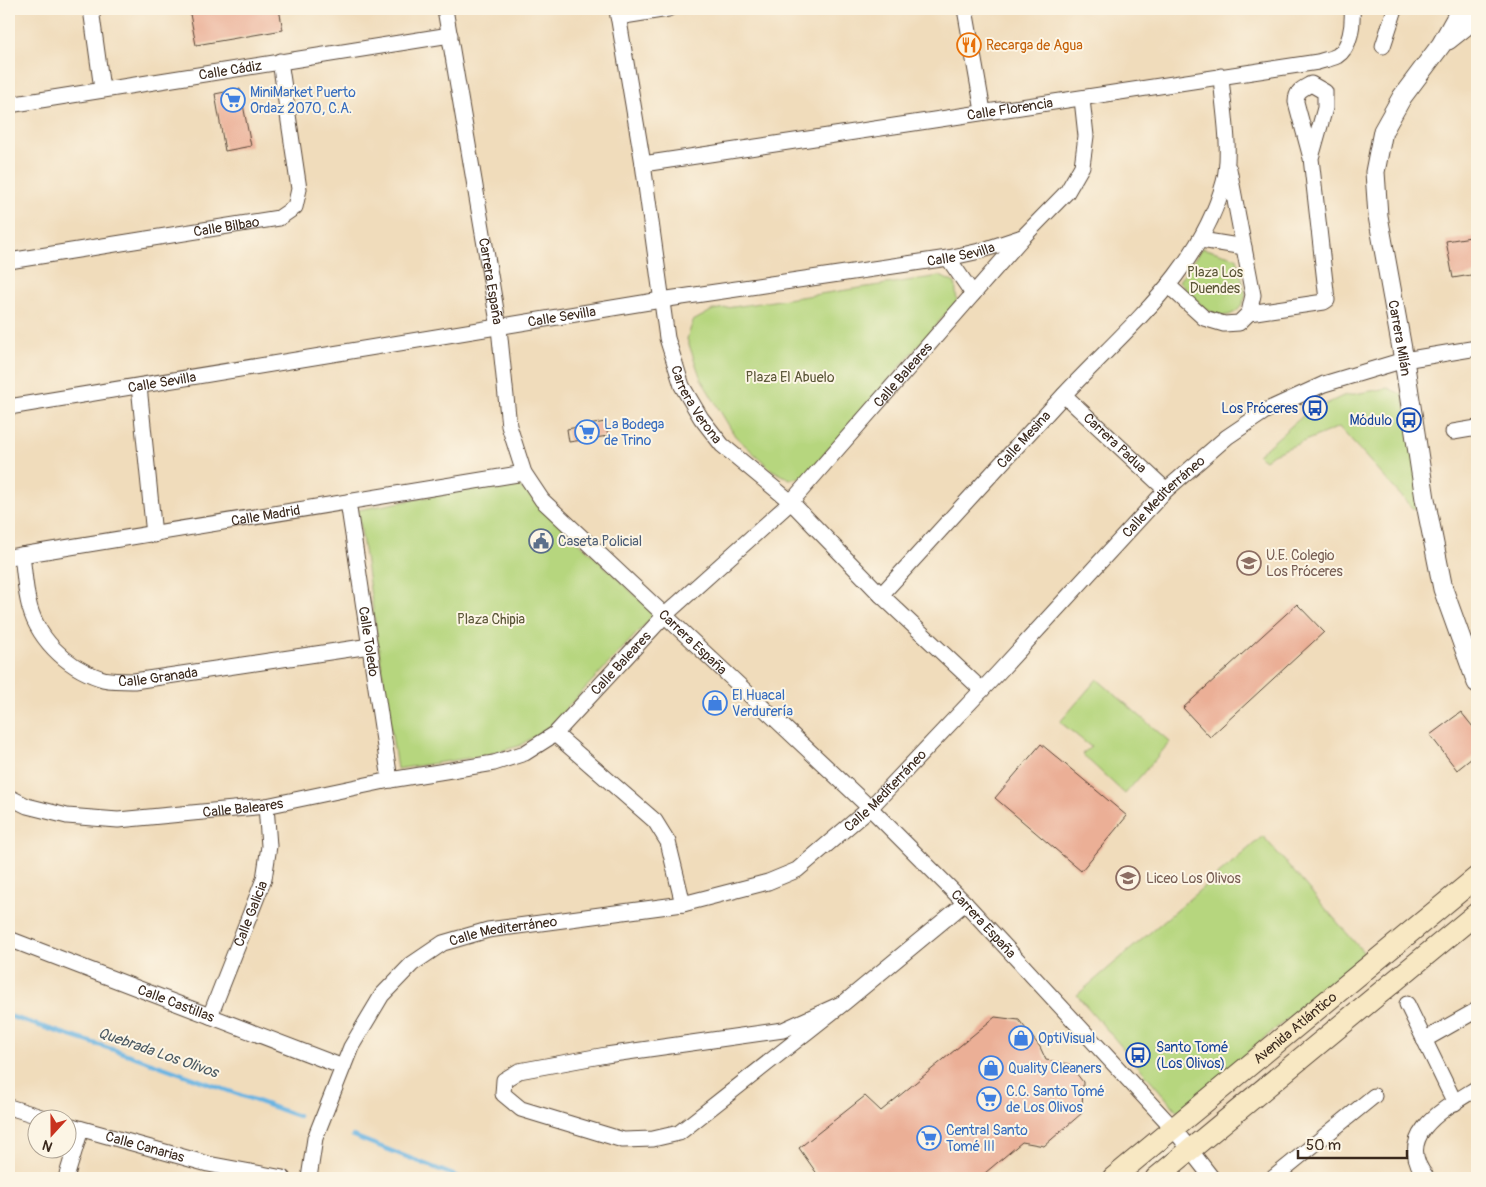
<svg xmlns="http://www.w3.org/2000/svg" width="1486" height="1187" font-family="Pangolin,sans-serif">
<rect width="100%" height="100%" fill="#fcf5e5"/>
<filter id="ink" filterUnits="userSpaceOnUse"><feTurbulence type="fractalNoise" baseFrequency=".02" numOctaves="2"/><feDisplacementMap in="SourceGraphic" scale="10" xChannelSelector="R" yChannelSelector="G"/><feConvolveMatrix kernelMatrix="1 2 1 2 8 2 1 2 1" color-interpolation-filters="sRGB"/></filter>
<filter id="wash" filterUnits="userSpaceOnUse"><feTurbulence type="fractalNoise" baseFrequency=".0096" numOctaves="4" result="noise"/><feDisplacementMap in="SourceGraphic" scale="20" xChannelSelector="R" yChannelSelector="G"/><feGaussianBlur stdDeviation="1.12" result="paint"/><feColorMatrix in="noise" values="0 0 0 0 0 0 0 0 0 0 0 0 0 0 0 0 0 1.4 0 .05"/><feComposite in="paint" operator="in"/></filter>
<g filter="url(#wash)">
<rect width="100%" height="100%" fill="#f0dcbb"/>
<g fill="#b6d67e" stroke="#78804e">
<path d="M1202,248l35,10 9,38c-2,4 -5,11 -8,14 -22,19 -46,-15 -59,-29z"/>
<path d="M940,276l15,7 2,18 -153,176 -14,2 -18,-9 -37,-34 -34,-57 -14,-40 6,-18 20,-11z"/>
<path d="M1388,388l15,7 23,113h-14l-73,-81 -66,27 -8,6 -7,-5 47,-41 38,-18z"/>
<path d="M514,481l141,133 -106,113 -30,19 -37,10 -85,13 -39,-259z"/>
<path d="M1097,679l73,63 -45,52 -43,-40 9,-7 -31,-25z"/>
<path d="M1263,836l101,117 -186,159 -101,-117z"/>
</g>
<g fill="none" stroke-linecap="round" stroke-linejoin="round">
<g stroke="#69b4e2" stroke-width="4.5">
<path d="M9,1016l115,37 174,63"/>
<path d="M353,1136l108,42"/>
</g>
</g>
<g id="blocks">
<g fill="#ebaf96">
<path d="M189,9h90l4,21 -87,15z"/>
<path d="M240,89l11,57 -26,5 -10,-57z"/>
<path d="M1477,236v38l-24,4 -7,-37z"/>
<path d="M605,422l3,14 -39,6 -2,-13z"/>
<path d="M1297,604l27,28 -114,105 -27,-29z"/>
<path d="M1461,712l16,20v22l-20,16 -27,-35z"/>
<path d="M1041,744l86,72 -46,55 -86,-73z"/>
<path d="M995,1017l24,3 21,27 6,13 23,4 14,18 -1,31 -38,33 -22,-4 -43,36h-159l-21,-30 66,-52 16,15z"/>
</g>
</g>
</g>
<g filter="url(#ink)">
<use href="#blocks" fill-opacity="0" stroke="#564536" stroke-width="1"/>
<g fill="none" stroke-linecap="round" stroke-linejoin="round">
<g stroke="#564536" stroke-width="17">
<g id="minor">
<path d="M91,9l11,80"/>
<path id="s1" d="M445,9l54,319 10,98 15,47 18,27 328,308 95,95 208,225 39,50"/>
<path id="s2" d="M617,9l26,155 24,174 15,48 19,32 21,27 69,57 90,93 101,95"/>
<path d="M965,9l18,102"/>
<path d="M618,17l50,-8"/>
<path d="M1383,46l12,-37"/>
<path id="s3" d="M9,105l441,-70"/>
<path id="s4" d="M643,164l675,-102c6,-2 13,-3 19,-6 14,-9 16,-32 15,-47"/>
<path d="M1201,240l43,7"/>
<path d="M948,258l25,36"/>
<path id="s5" d="M9,261l270,-43 16,-11 4,-18 -19,-128"/>
<path d="M1169,286l35,32 20,6 15,-1 10,-10 4,-18 -24,-126"/>
<path d="M1249,313l75,-11 3,-2 -16,-142 -15,-56c0,-11 6,-13 15,-18l14,8v16l-14,50"/>
<path d="M139,386l15,149"/>
<path id="s6" d="M1064,395l102,95"/>
<path id="s7" d="M9,407l652,-107 287,-42 32,-7 42,-14"/>
<path d="M1453,432l24,-4"/>
<path id="s8" d="M348,502l42,278"/>
<path id="s9" d="M22,555c2,15 3,31 6,45 7,37 38,67 72,78 10,4 24,2 34,3l236,-35"/>
<path id="s10" d="M9,557l515,-84"/>
<path id="s11" d="M881,595c60,-66 121,-132 181,-198 61,-66 138,-125 162,-215 8,-30 -1,-74 -3,-106"/>
<path d="M555,734l100,87 13,21 15,62"/>
<path id="s12" d="M9,797l18,9 40,10 51,4 148,-14 124,-26 104,-17 31,-10 30,-19 110,-119 126,-113 232,-265 44,-45 15,-26 4,-30 -4,-37"/>
<path id="s13" d="M9,939l334,128"/>
<path d="M845,1002l-62,28 -177,25 -87,16 -15,9 -1,14 18,15 102,31 30,-1 26,-6 166,-131 120,-99"/>
<path d="M1407,1004l48,99"/>
<path id="s14" d="M210,1016l54,-137 5,-33 -3,-40"/>
<path d="M1424,1040l53,-30"/>
<path d="M9,1107l42,13"/>
<path id="s15" d="M68,1125l140,39 75,14"/>
<path d="M66,1178l15,-49"/>
<path id="s16" d="M309,1178l6,-40 36,-91 31,-52 30,-31 31,-21 45,-13 195,-26 85,-22 29,-12 73,-62 128,-135 168,-183 61,-53 40,-27 57,-26 80,-24 73,-12"/>
<path d="M1273,1178l101,-82"/>
<path d="M1427,1178c-35,-42 18,-70 50,-90"/>
</g>
</g>
<g stroke="#564536" stroke-width="21">
<g id="tertiary">
<path id="s17" d="M1461,9l-20,36 -39,52 -19,34 -8,41 3,44 26,144 21,139 18,90 34,94"/>
<path d="M1448,40l29,-23"/>
</g>
</g>
<g stroke="#564536" stroke-width="23">
<g id="secondary">
<path id="s18" d="M1113,1178l364,-301"/>
<path d="M1156,1178l321,-265"/>
</g>
</g>
<use href="#minor" stroke="#fff" stroke-width="15"/>
<use href="#tertiary" stroke="#fff" stroke-width="19"/>
<use href="#secondary" stroke="#f8e8c3" stroke-width="21"/>
</g>
</g>
<defs>
<g id="restaurant-ring" transform="scale(1.25)"><circle r="9.5" fill="#fcf5e5" stroke="#e8710a" stroke-width="1.5"/><path d="M-5-6h1v4h1v-4h1v4h1v-4h1v5L-1.5 .5V6h-2V.5L-5-1ZM5-6V6H3V1.5H1.5Q1.5-4 5-6Z" fill="#e8710a"/></g>
<g id="supermarket-ring" transform="scale(1.25)"><circle r="9.5" fill="#fcf5e5" stroke="#3f7fe0" stroke-width="1.5"/><path d="M-6-5.5h2.5l.6 2H6L4.5 2H-2.5L-4.4-4H-6ZM-1.5 3.2a1.3 1.3 0 1 0 .1 0ZM3 3.2a1.3 1.3 0 1 0 .1 0Z" fill="#3f7fe0"/></g>
<g id="bus-ring" transform="scale(1.25)"><circle r="9.5" fill="#fcf5e5" stroke="#1a4fb4" stroke-width="1.5"/><path d="M-5-6H5V4H4V6H2V4H-2V6H-4V4H-5ZM-3.5-4V0h7V-4ZM-3.5 1.2v1.5H-2V1.2ZM2 1.2v1.5H3.5V1.2Z" fill="#1a4fb4"/></g>
<g id="civic-ring" transform="scale(1.25)"><circle r="9.5" fill="#fcf5e5" stroke="#5c6f8a" stroke-width="1.5"/><path d="M-.6-6.5H3V-4.5H.6V-3L4-1V1h2V6H-6V1h2V-1L-.6-3ZM-1.2 2.5V6h2.4V2.5Z" fill="#5c6f8a"/></g>
<g id="school-ring" transform="scale(1.25)"><circle r="9.5" fill="#fcf5e5" stroke="#8d6e63" stroke-width="1.5"/><path d="M0-5L7-2L0 1L-7-2ZM-4 1L0 2.5L4 1V4Q0 6-4 4Z" fill="#8d6e63"/></g>
<g id="shop-ring" transform="scale(1.25)"><circle r="9.5" fill="#fcf5e5" stroke="#3f7fe0" stroke-width="1.5"/><path d="M-5-2.5h2.3a2.7 3.5 0 0 1 5.4 0H5L5.5 6h-11ZM-1.5-2.5h3a1.5 2.3 0 0 0-3 0Z" fill="#3f7fe0"/></g>
</defs>
<g fill-rule="evenodd">
<use href="#restaurant-ring" x="969" y="45"/>
<use href="#supermarket-ring" x="233" y="100"/>
<use href="#bus-ring" x="1315" y="408"/>
<use href="#bus-ring" x="1409" y="420"/>
<use href="#supermarket-ring" x="587" y="432"/>
<use href="#civic-ring" x="541" y="541"/>
<use href="#school-ring" x="1249" y="563"/>
<use href="#shop-ring" x="715" y="703"/>
<use href="#school-ring" x="1128" y="878"/>
<use href="#shop-ring" x="1021" y="1038"/>
<use href="#bus-ring" x="1138" y="1055"/>
<use href="#shop-ring" x="991" y="1068"/>
<use href="#supermarket-ring" x="989" y="1099"/>
<use href="#supermarket-ring" x="929" y="1138"/>
</g>
<g text-anchor="middle" dominant-baseline="central" stroke-width="4" stroke-linejoin="round" paint-order="stroke">
<g font-size="14" fill="#c56008" stroke="#fcf5e5" text-anchor="start">
<text x="986" y="45">Recarga de Agua</text>
</g>
<g font-size="14" fill="#3b2a1e" stroke="#fcf5e5">
<text stroke="none"><textPath href="#s3" startOffset="224">Calle Cádiz</textPath></text>
<text stroke="none"><textPath href="#s4" startOffset="371">Calle Florencia</textPath></text>
<text stroke="none"><textPath href="#s5" startOffset="220">Calle Bilbao</textPath></text>
<text stroke="none"><textPath href="#s7" startOffset="964">Calle Sevilla</textPath></text>
<text stroke="none"><textPath href="#s1" startOffset="276">Carrera España</textPath></text>
<text stroke="none"><textPath href="#s7" startOffset="560">Calle Sevilla</textPath></text>
<text stroke="none"><textPath href="#s17" startOffset="355">Carrera Milán</textPath></text>
<text stroke="none"><textPath href="#s12" startOffset="1062">Calle Baleares</textPath></text>
<text stroke="none"><textPath href="#s7" startOffset="155">Calle Sevilla</textPath></text>
<text stroke="none"><textPath href="#s2" startOffset="406">Carrera Verona</textPath></text>
<text stroke="none"><textPath href="#s11" startOffset="211">Calle Mesina</textPath></text>
<text stroke="none"><textPath href="#s6" startOffset="70">Carrera Padua</textPath></text>
<text stroke="none"><textPath href="#s16" startOffset="1166">Calle Mediterráneo</textPath></text>
<text stroke="none"><textPath href="#s10" startOffset="260">Calle Madrid</textPath></text>
<text stroke="none"><textPath href="#s8" startOffset="141">Calle Toledo</textPath></text>
<text stroke="none"><textPath href="#s1" startOffset="711">Carrera España</textPath></text>
<text stroke="none"><textPath href="#s12" startOffset="658">Calle Baleares</textPath></text>
<text stroke="none"><textPath href="#s9" startOffset="215">Calle Granada</textPath></text>
<text stroke="none"><textPath href="#s16" startOffset="761">Calle Mediterráneo</textPath></text>
<text stroke="none"><textPath href="#s12" startOffset="238">Calle Baleares</textPath></text>
<text stroke="none"><textPath href="#s14" startOffset="110">Calle Galicia</textPath></text>
<text stroke="none"><textPath href="#s1" startOffset="1116">Carrera España</textPath></text>
<text stroke="none"><textPath href="#s16" startOffset="341">Calle Mediterráneo</textPath></text>
<text stroke="none"><textPath href="#s13" startOffset="179">Calle Castillas</textPath></text>
<text stroke="none"><textPath href="#s18" startOffset="236">Avenida Atlántico</textPath></text>
<text stroke="none"><textPath href="#s15" startOffset="80">Calle Canarias</textPath></text>
</g>
<g font-size="14" fill="#366cbe" stroke="#fcf5e5" text-anchor="start">
<text x="250" y="92">MiniMarket Puerto<tspan x="250" dy="16">Ordaz 2070, C.A.</tspan></text>
<text x="604" y="424">La Bodega<tspan x="604" dy="16">de Trino</tspan></text>
<text x="732" y="695">El Huacal<tspan x="732" dy="16">Verdurería</tspan></text>
<text x="1038" y="1038">OptiVisual</text>
<text x="1008" y="1068">Quality Cleaners</text>
<text x="1006" y="1091">C.C. Santo Tomé<tspan x="1006" dy="16">de Los Olivos</tspan></text>
<text x="946" y="1130">Central Santo<tspan x="946" dy="16">Tomé III</tspan></text>
</g>
<g font-size="14" fill="#5a5536" stroke="#fcf5e5">
<text x="1215" y="272">Plaza Los<tspan x="1215" dy="16">Duendes</tspan></text>
<text x="790" y="377">Plaza El Abuelo</text>
<text x="491" y="619">Plaza Chipia</text>
</g>
<g font-size="14" fill="#164399" stroke="#fcf5e5" text-anchor="end">
<text x="1298" y="408">Los Próceres</text>
<text x="1392" y="420">Módulo</text>
<text x="1156" y="1047" text-anchor="start">Santo Tomé<tspan x="1156" dy="16">(Los Olivos)</tspan></text>
</g>
<g font-size="14" fill="#4e5e75" stroke="#fcf5e5" text-anchor="start">
<text x="558" y="541">Caseta Policial</text>
</g>
<g font-size="14" fill="#785e54" stroke="#fcf5e5" text-anchor="start">
<text x="1266" y="555">U.E. Colegio<tspan x="1266" dy="16">Los Próceres</tspan></text>
<text x="1146" y="878">Liceo Los Olivos</text>
</g>
<g font-size="15" font-style="italic" fill="#4b5a63" stroke="#fcf5e5">
<text transform="translate(158 1053) rotate(19)">Quebrada Los Olivos</text>
</g>
</g>
<rect width="1486" height="1187" fill="none" stroke="#fcf5e5" stroke-width="30"/>
<g transform="translate(52 1134) rotate(201)"><circle r="24" fill="#fcf5e5" stroke="#afa495"/>
<path d="M0-4L9 19L0 12L-9 19Z" fill="#c8321e"/>
<text y="-8" font-size="14" font-weight="bold" text-anchor="middle" fill="#3b2a1e">N</text>
</g>
<path d="M1298 1150v8h109v-8" fill="none" stroke="#3b2a1e" stroke-width="2.5"/>
<text x="1306" y="1150" font-size="15" fill="#3b2a1e" stroke="#fcf5e5" stroke-width="4" paint-order="stroke">50 m</text>
</svg>
